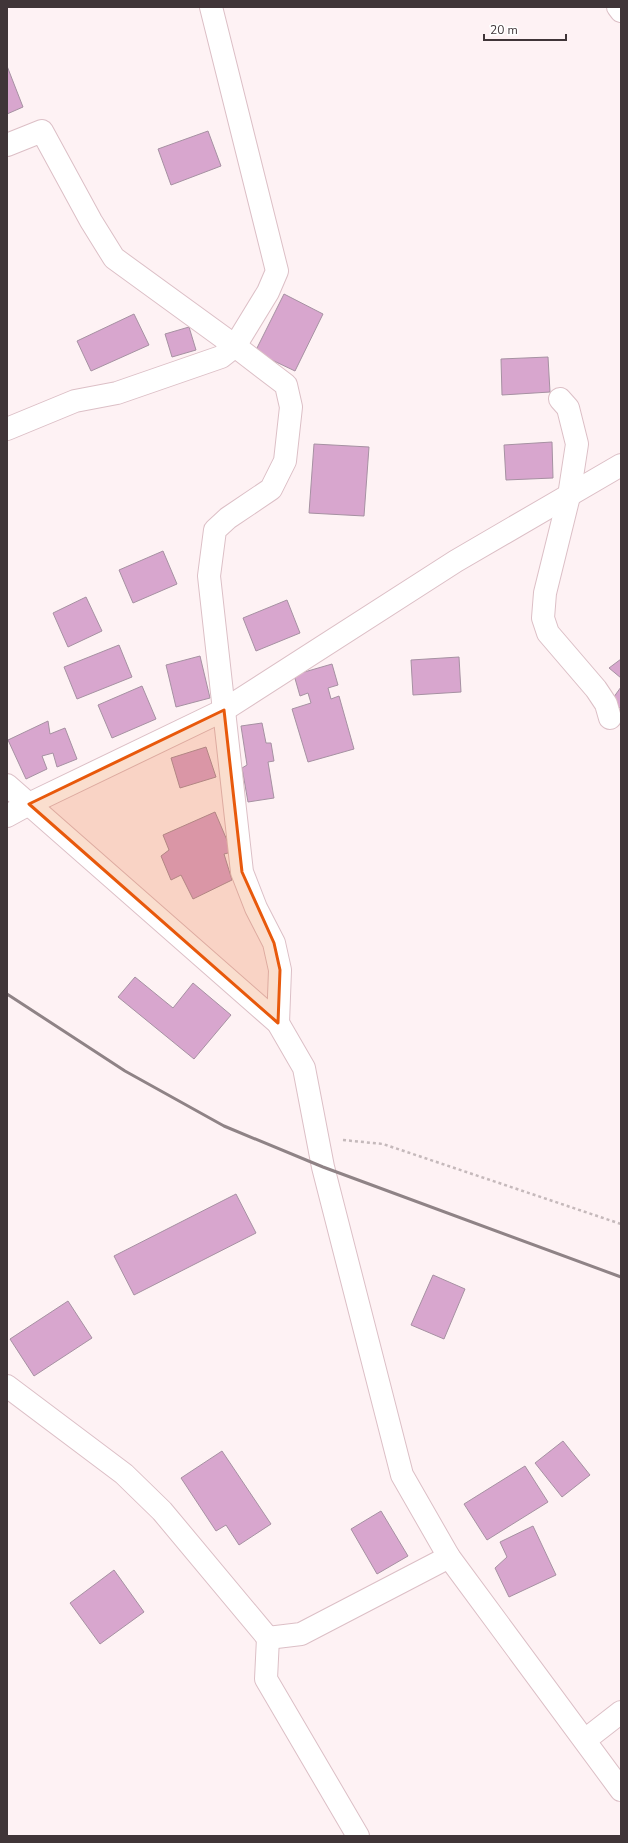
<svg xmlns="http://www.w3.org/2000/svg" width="628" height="1843" font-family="'Nunito Sans',sans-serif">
<rect width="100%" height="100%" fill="#fef2f4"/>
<g fill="#d8a6ce" stroke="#a691a2">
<path d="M7,66l16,41 -16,7z"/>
<path d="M208,131l13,35 -50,19 -13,-36z"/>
<path d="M284,294l39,20 -28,57 -40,-19z"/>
<path d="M134,314l15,31 -58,26 -14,-30z"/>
<path d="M189,327l7,23 -24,7 -7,-23z"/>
<path d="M548,357l2,35 -48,3 -1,-36z"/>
<path d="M552,442l1,36 -47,2 -2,-35z"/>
<path d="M314,444l55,3 -5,69 -55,-3z"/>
<path d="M163,551l14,33 -44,19 -14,-33z"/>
<path d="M86,597l16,34 -34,16 -15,-34z"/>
<path d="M287,600l13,33 -44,18 -13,-33z"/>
<path d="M119,645l13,32 -55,22 -13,-32z"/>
<path d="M200,656l10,42 -34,9 -10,-42z"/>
<path d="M459,657l2,35 -48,3 -2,-35z"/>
<path d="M621,659v19l-12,-10z"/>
<path d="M332,664l6,21 -10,3 3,11 8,-3 15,53 -46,13 -16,-53 19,-6 -3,-10 -8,3 -6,-21z"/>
<path d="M142,686l14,33 -44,19 -14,-33z"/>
<path d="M621,687v22l-10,-8z"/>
<path d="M48,721l2,13 15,-6 12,31 -20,8 -4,-14 -11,3 5,13 -21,10 -18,-39z"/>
<path d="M262,723l4,20h5l3,18 -6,1 6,36 -26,4 -6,-34 5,-3 -6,-39z"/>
<path d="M206,747l10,30 -36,11 -9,-30z"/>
<path d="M215,812l17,40 -8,2 8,26 -39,19 -12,-24 -10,5 -10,-24 8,-6 -6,-15z"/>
<path d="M135,977l38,31 20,-25 38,32 -37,44 -76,-62z"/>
<path d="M236,1194l20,39 -122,62 -20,-39z"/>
<path d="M433,1275l32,14 -21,50 -33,-14z"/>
<path d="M68,1301l24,37 -58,38 -24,-37z"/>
<path d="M563,1441l27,34 -28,22 -27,-34z"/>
<path d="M222,1451l49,73 -32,21 -13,-20 -10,6 -35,-53z"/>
<path d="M525,1466l23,36 -61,38 -23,-36z"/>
<path d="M381,1511l27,45 -31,18 -26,-45z"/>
<path d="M533,1526l23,49 -47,22 -14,-29 12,-11 -7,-15z"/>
<path d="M114,1570l30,42 -44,32 -30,-41z"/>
</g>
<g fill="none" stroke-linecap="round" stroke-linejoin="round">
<g stroke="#dcbfc6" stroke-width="24">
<g id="minor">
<path d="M618,7l3,4"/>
<path d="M7,145l35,-14 49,90 23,37 121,88 51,39 5,22 -6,54 -14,28 -43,29 -13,12 -6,46 33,296 14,36 18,35 6,27 -2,53"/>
<path d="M560,399l8,9 9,36 -8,52 -24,97 -2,25 5,15 48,56 10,15 4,14"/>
<path d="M7,429l68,-28 42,-8 104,-36 14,-11 33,-54 9,-21 -66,-264"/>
<path d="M7,785l271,238 26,45 19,99 79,308 47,82 172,233"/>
<path d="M7,816l22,-12 195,-94 232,-149 165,-96"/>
<path d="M7,1386l117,88 38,37 106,127 33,-4 148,-77"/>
<path d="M268,1638l-2,41 92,157"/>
<path d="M585,1740l36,-28"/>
</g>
</g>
<path stroke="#c5b9bb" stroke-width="2.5" stroke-dasharray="3 3" stroke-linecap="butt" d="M343,1140l40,4 238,80"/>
<use href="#minor" stroke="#fff" stroke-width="22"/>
<path stroke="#8f8386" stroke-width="3" d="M7,994l118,77 99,55 99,41 298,110"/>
</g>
<path fill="#e8590c" fill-opacity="0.2" stroke="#e8590c" stroke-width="3" stroke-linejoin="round" d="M224,710l18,162 32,71 6,27 -2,53 -249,-219z"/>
<rect width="628" height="1843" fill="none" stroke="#403538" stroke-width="16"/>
<path d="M484 34v6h82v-6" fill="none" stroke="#403538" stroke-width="2"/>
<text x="490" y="34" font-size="12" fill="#403538" stroke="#ffffff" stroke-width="3" paint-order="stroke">20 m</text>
</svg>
